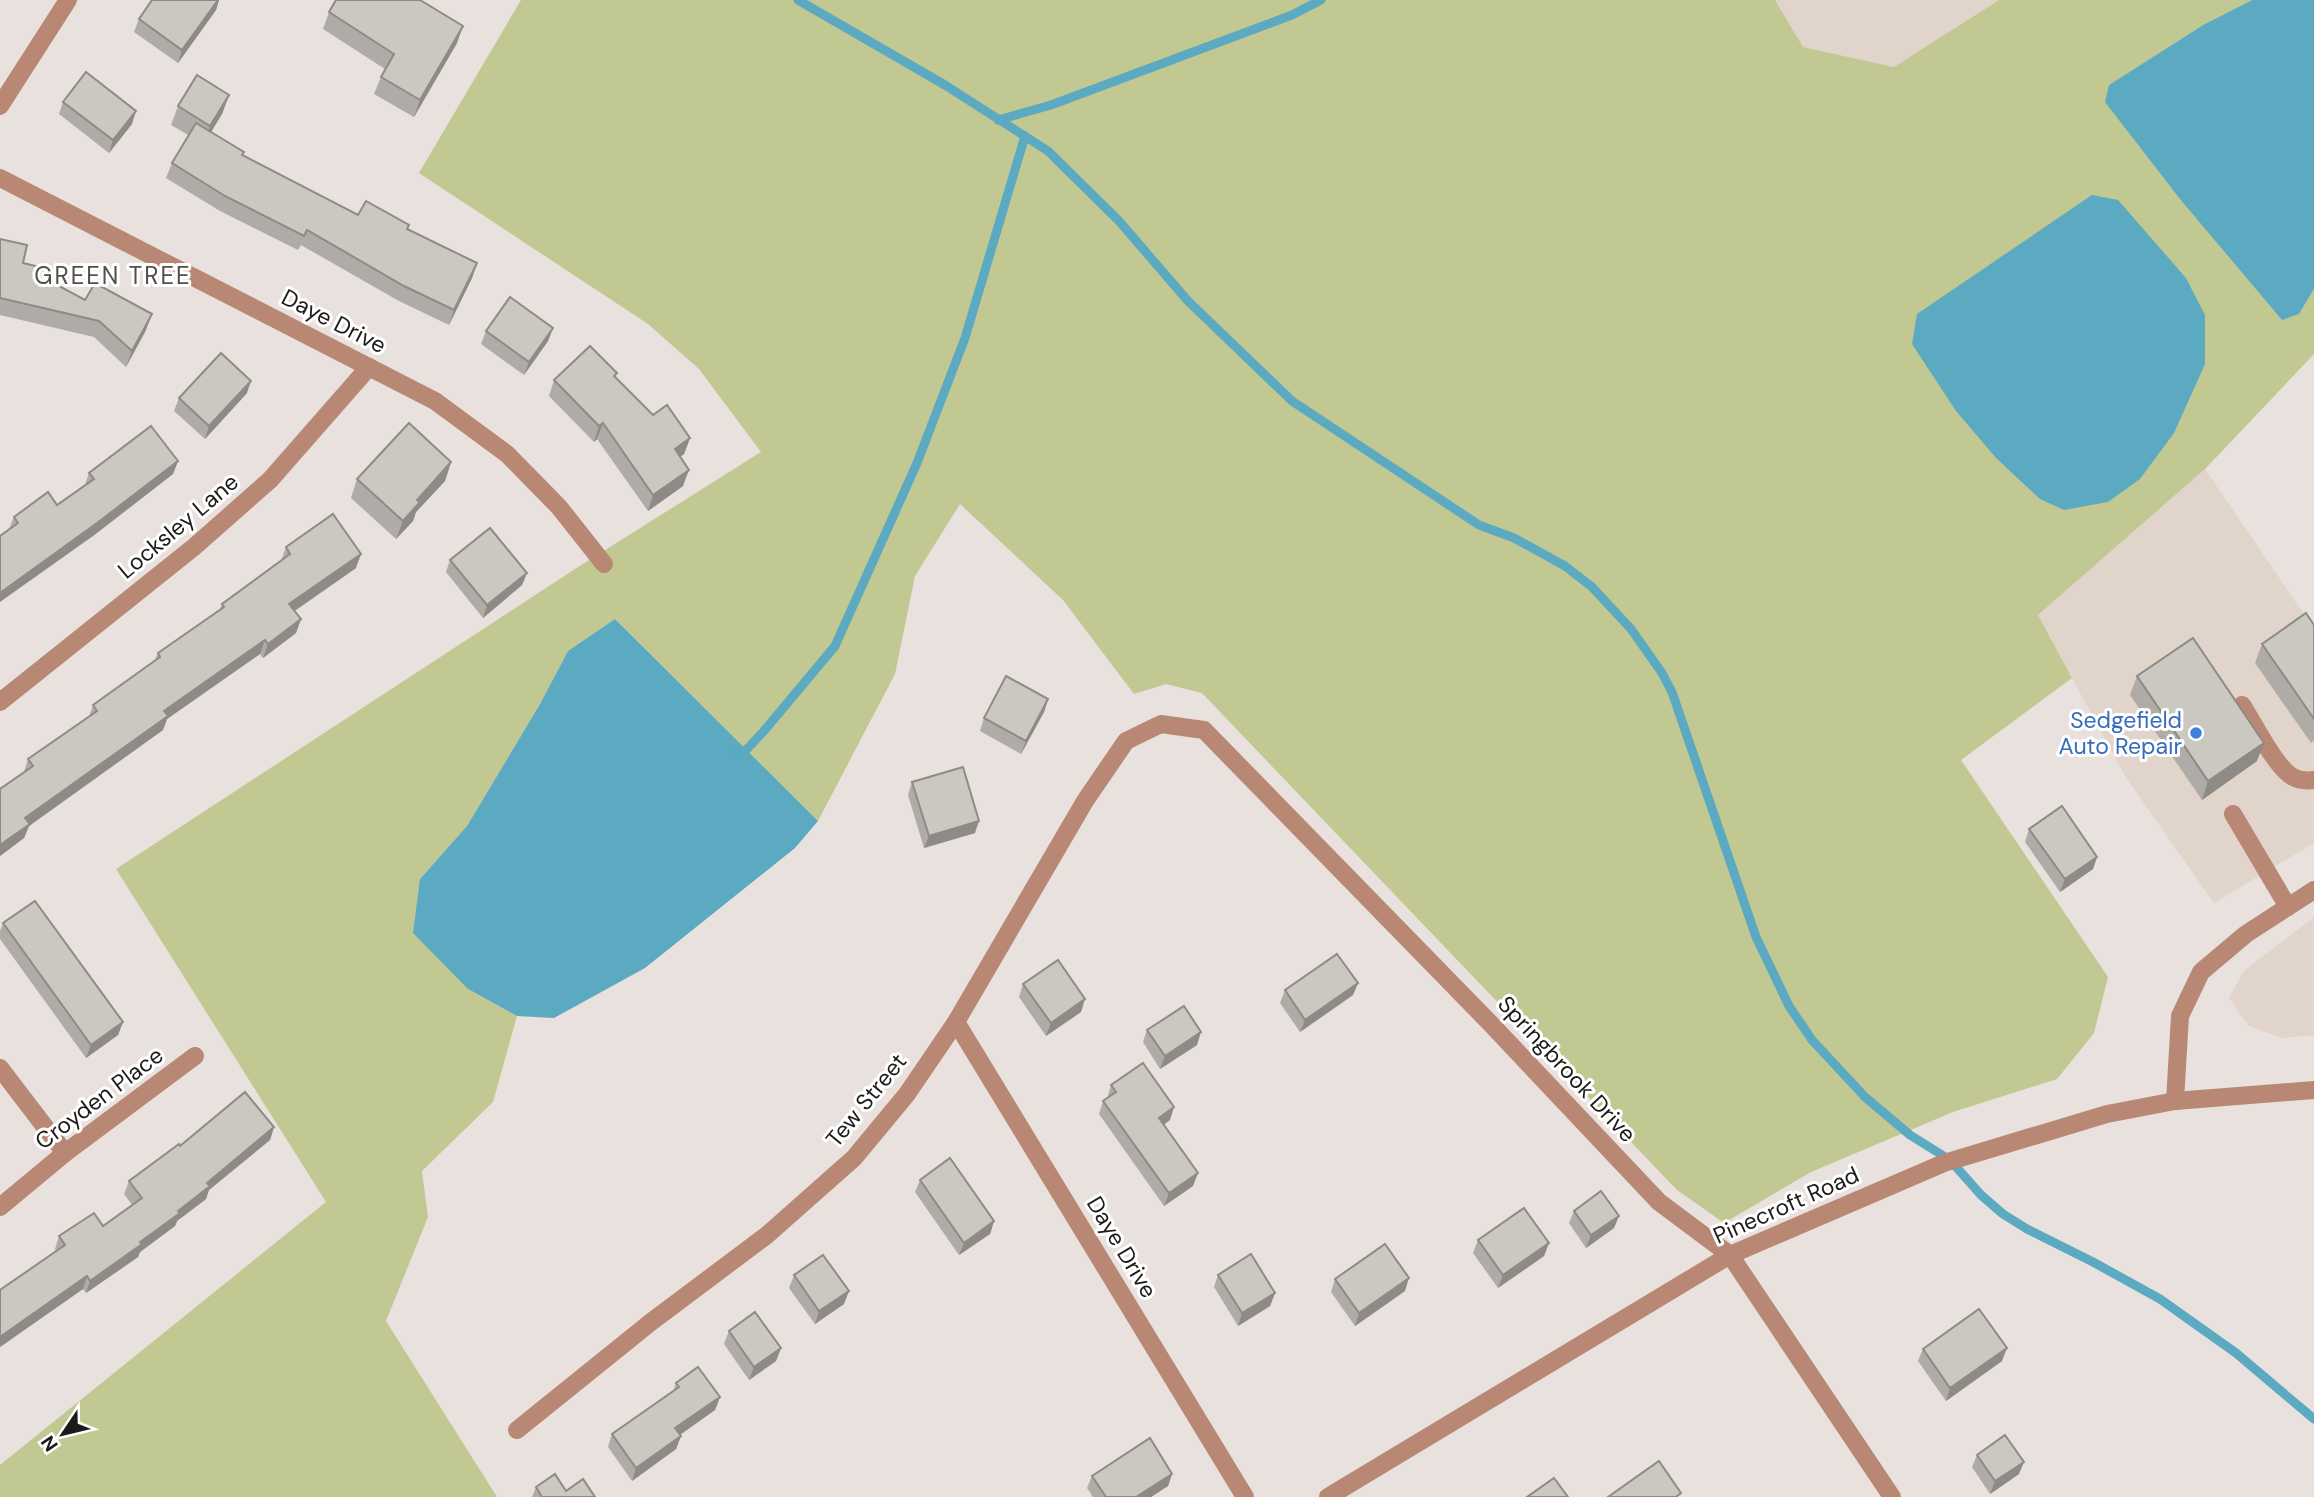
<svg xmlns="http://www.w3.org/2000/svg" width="2314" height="1497" font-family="'DM Sans',sans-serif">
<rect width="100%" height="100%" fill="#e8e1dd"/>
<g fill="#e1d4ca">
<path d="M1775,0h224l-105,67 -91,-20z"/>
<path d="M2205,469l109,160v214l-100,60 -89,-127 -87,-161z"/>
<path d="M2314,917v118l-32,3 -33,-12 -20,-28 15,-27z"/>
</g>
<path fill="#c2c891" d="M521,0h1254l28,47 91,20 105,-67h253l-49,25 -94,60 190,229 15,-25v65l-109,115 -167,146 34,63 -111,82 147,217 -14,56 -37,46 -104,33 -142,60 -87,51 -47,-33 -475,-497 -36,-9 -32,10 -71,-94 -103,-96 -45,72 -20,98 -77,147 -203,-202 -47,32 -28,53 -73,122 -47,53 48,110 49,27 -24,86 -71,69 6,46 -42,104 111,176h-497v-32l326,-263 -210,-333 459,-300 186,-117 -62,-83 -51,-45 -229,-151z"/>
<g fill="#5ca9c2">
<path d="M2252,0h62v289l-15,25 -17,6 -102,-121 -75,-97 4,-17 94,-60z"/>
<path d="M2092,195l26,5 68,78 19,37v49l-31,69 -34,46 -32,23 -44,8 -24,-11 -44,-41 -40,-47 -44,-67 5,-30z"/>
<path d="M615,619l203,202 -23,27 -150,120 -91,50 -37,-2 -49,-27 -55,-56 7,-54 47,-53 73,-122 28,-53z"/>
</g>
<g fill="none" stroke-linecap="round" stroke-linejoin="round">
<g stroke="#5ca9c2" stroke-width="9">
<path d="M798,0l147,85 103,66 71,70 69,80 104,100 187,124 35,13 51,28 27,21 39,42 31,44 10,19 84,245 33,69 23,34 53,57 45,38 40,25 31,35 22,19 24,15 66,33 67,37 76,54 78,66"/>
<path d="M998,120l53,-15 241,-90 29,-15"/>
<path d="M738,753l8,-3 17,-18 72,-86 82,-183 48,-125 60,-202"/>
</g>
<g stroke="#b88875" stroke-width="18">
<path d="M0,106l68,-106"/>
<path d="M0,178l435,223 72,53 52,53 45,57"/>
<path d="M0,702l194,-155 76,-67 99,-113"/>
<path d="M2242,705c11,17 34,63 51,72 7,4 13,4 21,3"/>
<path d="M2233,814l55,93"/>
<path d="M956,1022l289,475"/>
<path d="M0,1068l65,85"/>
<path d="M2175,1101l5,-85 21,-44 45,-38 68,-44"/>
<path d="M0,1207l65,-54 130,-97"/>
<path d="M517,1430l134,-108 116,-87 87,-77 53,-64 49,-72 129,-221 41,-60 35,-17 43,6 285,292 170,180 71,53 162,242"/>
<path d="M1328,1497l402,-242 214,-92 163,-49 68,-13 139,-11"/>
</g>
</g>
<g fill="#afaba6">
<path d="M152,0h67l-3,10 -38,53 -44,-31 5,-13z"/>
<path d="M329,12l128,31 -43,74 -40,-23 7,-17 4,-8 -62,-40z"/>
<path d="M229,95l-7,19 -11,18 31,24 116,59 49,14 70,34 -5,15 -23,47 -50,-24 -98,-56 -3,5 -78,-39 -54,-33 6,-15 16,-28 -17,-10 7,-19z"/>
<path d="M63,102l69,22 -23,29 -50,-39z"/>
<path d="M0,239l23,24 19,14 43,23 61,30 -20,37 -32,-30 -94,-22z"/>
<path d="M553,328l-5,13 -24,34 -43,-31 5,-13z"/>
<path d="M615,377l38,38 37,23 -6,16 -4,3 3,29 -35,25 -51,-72 -3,3 -45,-46 5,-16z"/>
<path d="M247,393l-42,46 -31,-28 5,-13z"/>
<path d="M178,461l-5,13 -80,62 -84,-7 5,-12 43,-12 28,-20 4,-12z"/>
<path d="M451,462l-6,19 -29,31 -3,9 -17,18 -45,-41 6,-19z"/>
<path d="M286,547l70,21 -61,43 6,8 -5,14 -33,25 -3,-4 -93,65 -4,11 -134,96 -5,12 -24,18v-67l24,-17 4,-13 61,-42 4,-12 61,-43 4,-9 62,-44 2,-5 59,-43z"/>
<path d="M450,560l77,13 -5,12 -39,33 -37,-46z"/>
<path d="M2314,625v115l-3,3 -56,-80 7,-19z"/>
<path d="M2137,676l120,85 -55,39 -72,-105z"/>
<path d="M1048,699l-4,13 -23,42 -41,-23 4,-13z"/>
<path d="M912,782l63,51 -51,15 -16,-53z"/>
<path d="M2029,829l68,28 -4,12 -33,23 -35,-50z"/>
<path d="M3,923l120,99 -5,13 -32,23 -86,-119v-8z"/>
<path d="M1358,983l-5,12 -53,37 -20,-29 5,-13z"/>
<path d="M1023,984l58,28 -35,24 -27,-39z"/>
<path d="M1147,1030l50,15 -37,24 -17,-27z"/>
<path d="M1111,1085l59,35 -6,4 29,62 -29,20 -65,-92 4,-13 4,-2z"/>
<path d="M274,1127l-4,13 -61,50 -3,9 -29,22 -2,5 -35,26 -2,5 -52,36 -3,-4 -83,58v-57l56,-39 -1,-2 4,-13 44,-10 29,-21 -8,-11 5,-13 51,-35z"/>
<path d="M920,1180l74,41 -4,13 -31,21 -44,-63z"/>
<path d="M1574,1211l40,17 -28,20 -17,-25z"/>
<path d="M1478,1240l71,3 -5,13 -46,32 -25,-35z"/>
<path d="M794,1275l50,29 -29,20 -26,-36z"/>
<path d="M1218,1275l57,18 -5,13 -32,20 -24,-39z"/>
<path d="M1335,1279l70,12 -50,35 -24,-34z"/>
<path d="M729,1331l52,17 -5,13 -27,19 -25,-36z"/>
<path d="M1923,1349l79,12 -56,40 -28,-40z"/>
<path d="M676,1383l44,14 -5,13 -35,25 1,1 -5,13 -44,32 -24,-34 4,-13 61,-42z"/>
<path d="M1977,1455l42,19 -29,20 -18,-27z"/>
<path d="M1172,1474l-4,12 -17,11h-58l-6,-9 5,-12z"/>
<path d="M536,1487l30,4 29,6h-63z"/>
</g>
<g fill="#8e8b87">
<path d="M218,0h1l-3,10 -38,53 4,-13z"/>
<path d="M463,26l-6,17 -43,74 6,-17z"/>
<path d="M229,95l-7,19 -19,31 7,-19z"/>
<path d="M136,111l-4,13 -23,29 4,-13z"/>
<path d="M477,263l-5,15 -23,47 5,-15z"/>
<path d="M152,314l-6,16 -20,37 6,-16z"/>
<path d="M553,328l-5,13 -24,34 5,-13z"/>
<path d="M251,381l-4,12 -42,46 4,-13z"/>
<path d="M603,423l-6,16 -3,3 5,-16z"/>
<path d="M690,438l-6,16 -15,11 6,-16z"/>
<path d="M178,461l-5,13 -80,62 -93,66v-9z"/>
<path d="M451,462l-6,19 -29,31 -3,9 -17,18 7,-18 14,-21z"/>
<path d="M689,470l-6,16 -35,25 5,-16z"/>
<path d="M361,554l-5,14 -72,50 5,-14z"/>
<path d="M527,573l-5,12 -39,33 4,-13z"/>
<path d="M301,619l-5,14 -33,25 5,-14z"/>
<path d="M265,640l-5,14 -93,65 -4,11 -134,96 -5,12 -24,18v-11l25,-27 139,-107z"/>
<path d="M1048,699l-4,13 -23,42 5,-13z"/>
<path d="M2264,743l-7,18 -55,39 6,-19z"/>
<path d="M979,821l-4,12 -51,15 5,-12z"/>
<path d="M2097,857l-4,12 -33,23 5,-13z"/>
<path d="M1358,983l-5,12 -53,37 5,-12z"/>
<path d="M1085,999l-4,13 -35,24 5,-13z"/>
<path d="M123,1022l-5,13 -32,23 5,-13z"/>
<path d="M1201,1032l-4,13 -37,24 5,-13z"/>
<path d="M1174,1107l-4,13 -15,11 4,-13z"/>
<path d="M274,1127l-4,13 -61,50 -3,9 -29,22 -2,5 -35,26 -2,5 -52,36 4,-12 88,-70 29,-28z"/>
<path d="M1198,1173l-5,13 -29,20 5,-13z"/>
<path d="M1619,1216l-5,12 -28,20 5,-13z"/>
<path d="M994,1221l-4,13 -31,21 5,-12z"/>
<path d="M1549,1243l-5,13 -46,32 5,-13z"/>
<path d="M87,1276l-4,13 -83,58v-10z"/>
<path d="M1409,1278l-4,13 -50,35 4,-13z"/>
<path d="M849,1291l-5,13 -29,20 4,-13z"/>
<path d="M1275,1293l-5,13 -32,20 4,-13z"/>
<path d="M781,1348l-5,13 -27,19 5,-13z"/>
<path d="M2007,1348l-5,13 -56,40 4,-13z"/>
<path d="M720,1397l-5,13 -44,31 4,-13z"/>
<path d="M681,1436l-5,13 -44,32 4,-13z"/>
<path d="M2024,1462l-5,12 -29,20 5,-13z"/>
<path d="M1172,1474l-4,12 -17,11h-15z"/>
</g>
<g fill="#cbc7c1" stroke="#8e8b87" stroke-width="2">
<path d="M152,0h66l-36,50 -43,-31z"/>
<path d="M336,0h84l43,26 -43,74 -39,-23 13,-23 -65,-42z"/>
<path d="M86,72l50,39 -23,29 -50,-38z"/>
<path d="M197,75l32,20 -19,31 -32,-20z"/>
<path d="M196,123l48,29 -2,3 116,60 8,-14 43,24 -2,4 70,34 -23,47 -50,-24 -97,-56 -3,6 -79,-40 -53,-33z"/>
<path d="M0,239l27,6 -4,18 21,5 -2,9 43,23 10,-17 57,31 -20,37 -33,-30 -99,-23z"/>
<path d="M510,297l43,31 -24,34 -43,-31z"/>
<path d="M590,346l27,27 -3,3 39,39 14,-10 23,33 -15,11 14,21 -36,25 -50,-72 -4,3 -45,-46z"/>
<path d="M221,353l30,28 -42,45 -30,-28z"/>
<path d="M409,423l42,39 -34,38 3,2 -17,19 -46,-42z"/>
<path d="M151,426l27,35 -81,62 -97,70v-57l18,-13 -4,-6 34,-25 9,13 37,-26 -5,-6z"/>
<path d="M333,514l28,40 -72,50 12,15 -33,25 -3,-4 -101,71 4,5 -143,102 5,6 -30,21v-56l33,-23 -5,-7 69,-48 -4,-6 67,-48 -2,-4 66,-46 -2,-3 68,-50 -4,-7z"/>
<path d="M490,528l37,45 -40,32 -37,-45z"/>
<path d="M2306,613l8,12v94l-52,-75z"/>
<path d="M2193,638l71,105 -56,38 -71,-105z"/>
<path d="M1006,676l42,23 -22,42 -42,-23z"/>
<path d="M963,767l16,54 -50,15 -17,-54z"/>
<path d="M2062,806l35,51 -32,22 -36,-50z"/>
<path d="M35,901l88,121 -32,23 -88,-122z"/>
<path d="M1337,954l21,29 -53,37 -20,-30z"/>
<path d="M1058,960l27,39 -34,24 -28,-39z"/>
<path d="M1184,1006l17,26 -36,24 -18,-26z"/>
<path d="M1143,1063l31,44 -15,11 39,55 -29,20 -66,-92 13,-9 -5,-7z"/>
<path d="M245,1092l29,35 -67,56 3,3 -32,25 2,2 -40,29 2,2 -52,37 -3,-5 -87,61v-47l65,-45 -6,-9 35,-23 9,13 39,-28 -13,-17 50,-37 1,2z"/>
<path d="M950,1158l44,63 -30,22 -44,-63z"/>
<path d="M1601,1191l18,25 -28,19 -17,-24z"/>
<path d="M1524,1208l25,35 -46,32 -25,-35z"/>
<path d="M1385,1244l24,34 -50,35 -24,-34z"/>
<path d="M1251,1254l24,39 -33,20 -24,-38z"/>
<path d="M823,1255l26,36 -30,20 -25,-36z"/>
<path d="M1979,1309l28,39 -57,40 -27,-39z"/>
<path d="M755,1312l26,36 -27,19 -25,-36z"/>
<path d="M698,1367l22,30 -45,31 6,8 -45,32 -24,-34 67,-47 -3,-4z"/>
<path d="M2005,1435l19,27 -29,19 -18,-26z"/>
<path d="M1150,1438l22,36 -36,23h-30l-14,-21z"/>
<path d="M1659,1461l22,32 -5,4h-68z"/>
<path d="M555,1474l11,17 17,-12 12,18h-53l-6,-10z"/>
<path d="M1554,1478l14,19h-41z"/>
</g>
<circle fill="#3f7fe0" stroke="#fff" stroke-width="2.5" cx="2196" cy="733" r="7"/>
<g text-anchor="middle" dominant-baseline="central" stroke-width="6" stroke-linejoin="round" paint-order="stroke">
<g font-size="23" fill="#1d1b19" stroke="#fff">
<text transform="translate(334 321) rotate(27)">Daye Drive</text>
<text transform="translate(178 526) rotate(-40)">Locksley Lane</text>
<text transform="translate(1567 1069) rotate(47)">Springbrook Drive</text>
<text transform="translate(99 1098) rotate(-37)">Croyden Place</text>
<text transform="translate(866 1100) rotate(-51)">Tew Street</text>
<text transform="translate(1786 1205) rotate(-24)">Pinecroft Road</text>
<text transform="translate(1122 1247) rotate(59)">Daye Drive</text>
</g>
<g font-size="23" fill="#366cbe" stroke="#fff" text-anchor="end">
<text x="2182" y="720">Sedgefield<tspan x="2182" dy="26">Auto Repair</tspan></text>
</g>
<g font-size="24" letter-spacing="2" fill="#534e4a" stroke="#fff">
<text x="113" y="275">GREEN TREE</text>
</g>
</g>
<g transform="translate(63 1434) rotate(235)" stroke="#ffffff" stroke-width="5" paint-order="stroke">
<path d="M0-5L12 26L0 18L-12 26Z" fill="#1d1b19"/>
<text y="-10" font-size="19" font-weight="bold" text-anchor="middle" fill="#1d1b19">N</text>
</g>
</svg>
